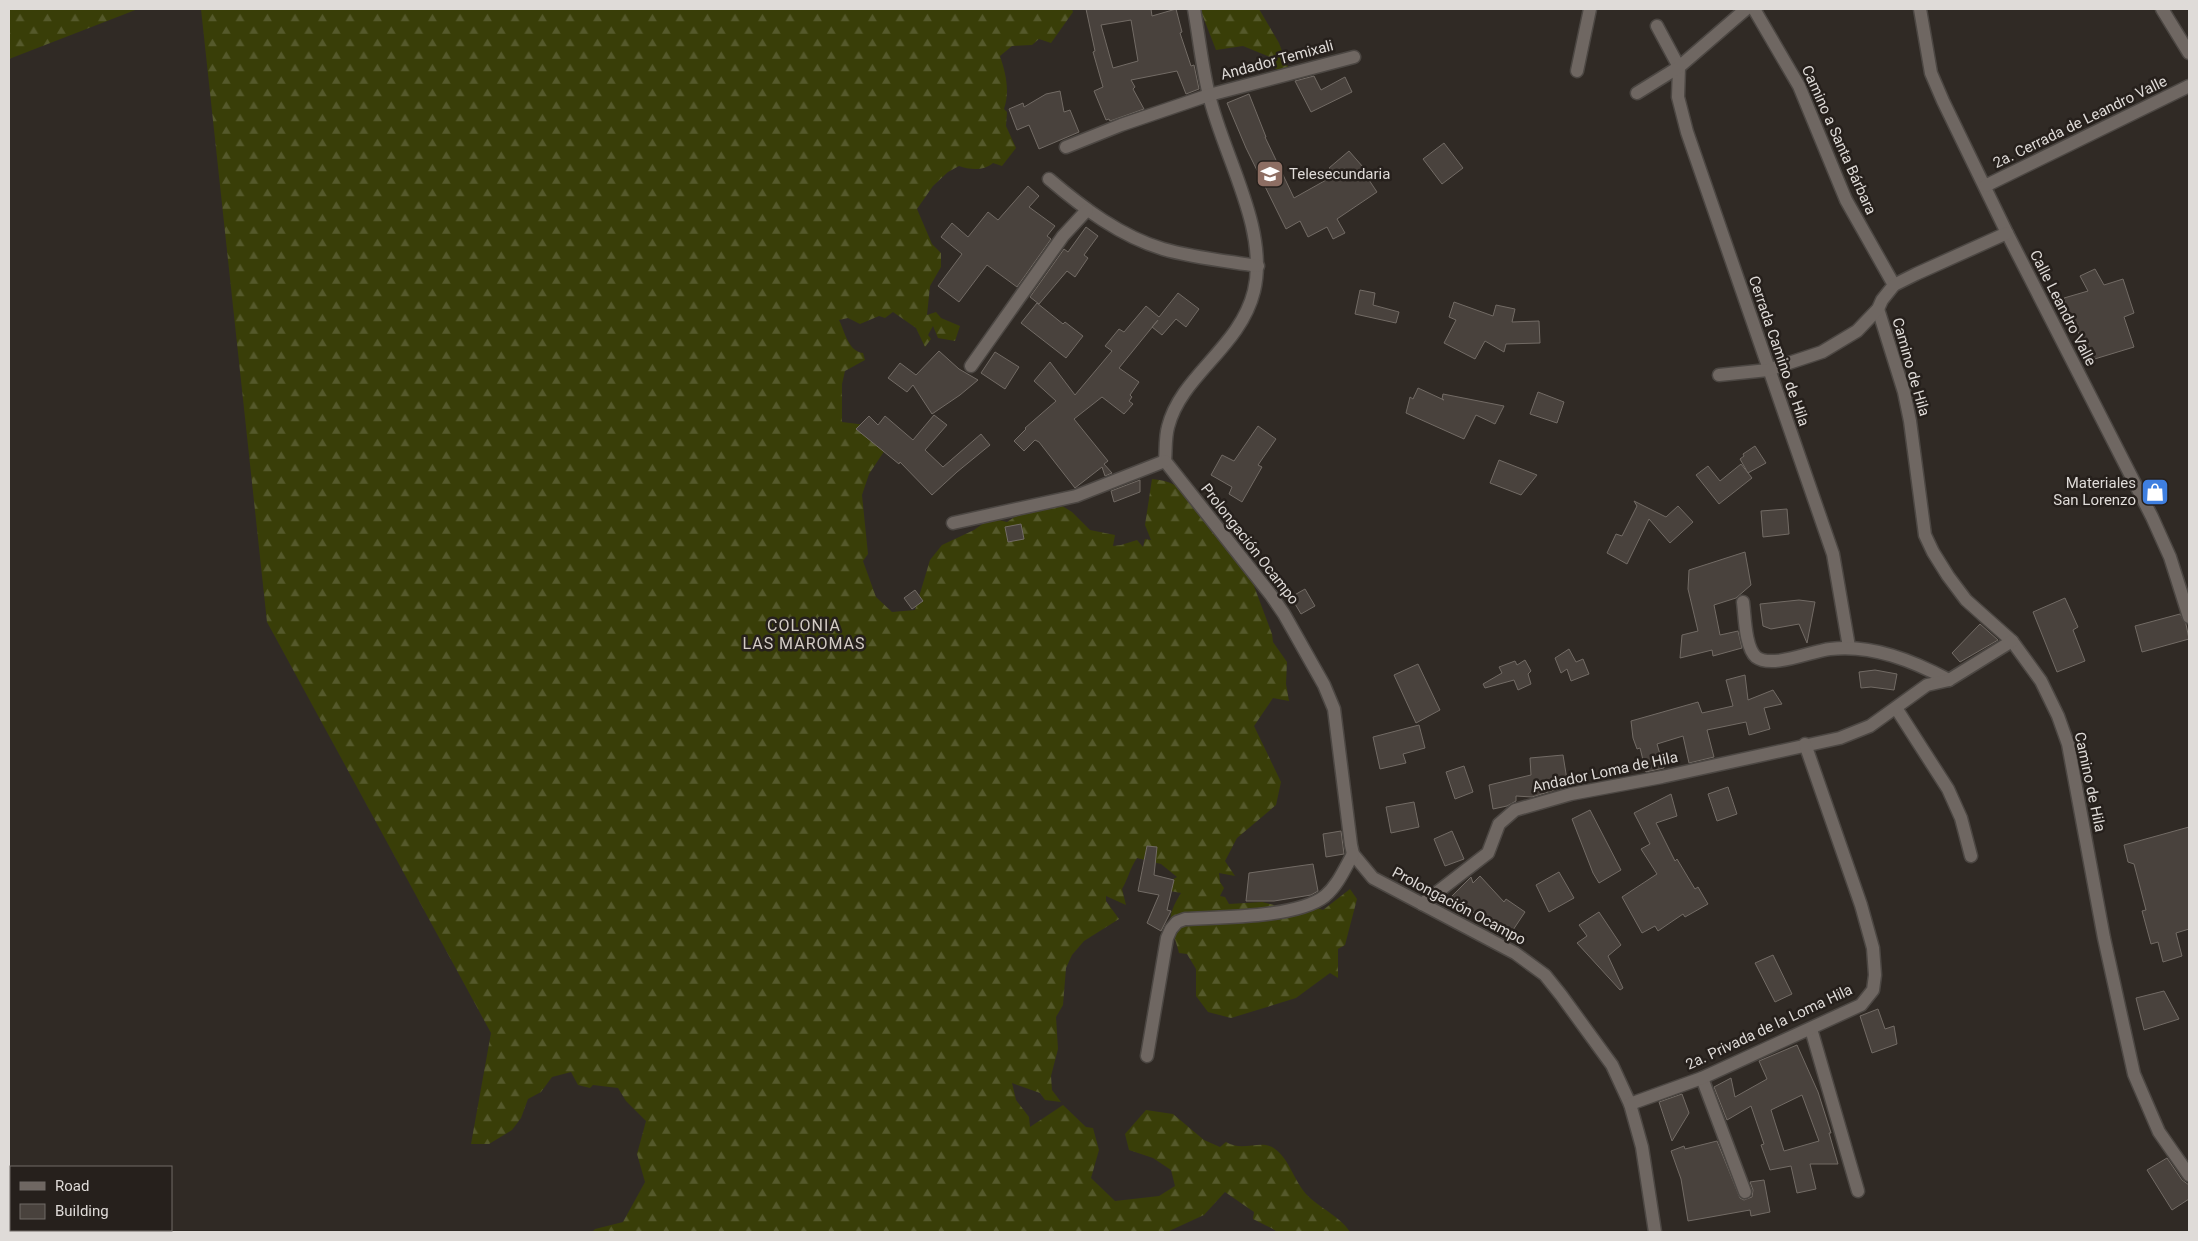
<svg xmlns="http://www.w3.org/2000/svg" width="2198" height="1241" font-family="Roboto,sans-serif">
<defs>
<pattern id="forest-firs" width="22" height="20" patternUnits="userSpaceOnUse" patternTransform="scale(1.25)"><rect width="22" height="20" fill="#393e08"/><path d="M5 1l3.5 6h-7zM16 11l3.5 6h-7z" fill="#55592b"/></pattern>
</defs>
<rect width="100%" height="100%" fill="#302a25"/>
<g fill="url(#forest-firs)">
<path d="M9,9h129l-129,50z"/>
<path d="M201,9h871l1,3 -22,31 -12,-4 -7,6 -20,1 -12,10c6,18 10,35 4,53l3,3 -1,14 10,22 -14,18 -9,-3c-9,8 -23,7 -34,3l-11,6 -15,14 -16,23 15,35 9,9v14l-11,19 -3,29 9,-3 5,6 19,8 -5,15 -17,-3 -5,-12 -5,9 3,4 -6,8 -9,-19 -23,-16 -8,6 -6,-2 -19,8 -12,-6 -9,2c6,12 9,31 24,33l2,7 -20,11 -3,13v38l24,3 19,25 -16,24 -7,21 6,59 -5,7 13,36 16,15 23,-2 15,-50 12,-15 32,-15 17,-12 16,4 39,-26 26,16 18,18 25,5 -2,11 8,-1 16,-5 6,7 2,-8 6,1 -6,-15 7,-46c10,1 20,3 29,10 13,10 22,35 37,49 14,11 26,11 37,26l-1,22 18,48 1,8 14,20 -1,22 3,17 -16,-3 -19,28 27,56 -5,23 -39,33 -12,23 10,15 -16,-3 1,9 4,6 -4,8 5,1 4,7 33,-2 28,7 21,-3 12,4 27,-21 7,10 -12,46 -7,4v29l-8,-5 -34,25 -65,20 -23,-6 -12,-16v-27l-9,-15 -8,-1c-7,-29 -16,-31 2,-60l-16,-3v-6l12,-7 -16,-13 -24,-6c-7,10 -9,21 -15,31l4,16 -20,-9v5l13,18 -35,22 -12,14 -6,13 -3,37 -7,12 2,32 -7,27 1,14 9,12 -16,-2 -5,-7 -28,-10 4,17 13,17 1,10 33,-22 23,22 7,1 6,22 -8,28 24,23 44,-5 16,-10 -4,-16 -18,-12 -24,-8 -4,-16 21,-24 27,4 31,26 16,7 6,-5c16,10 33,-2 46,5 17,10 21,32 34,47 13,14 34,22 44,38h-73l-4,-3 -20,-10 1,-7 -29,-20 -21,23 -37,17h-575l3,-3 28,-7 22,-40 -8,-28 9,-33 -20,-20 -8,-13 -25,-3 -3,3 -12,-3 -7,-13 -19,5 -11,15 -13,7 -7,19 -9,12 -23,14h-18l20,-111 -224,-411z"/>
<path d="M1200,9h59l20,34 11,29 -18,-4 -2,-11 -27,-11 -27,4z"/>
</g>
<g fill="#49423d" stroke="#726b65" fill-rule="evenodd">
<path d="M1086,9h65l1,7 24,-7 6,23 -2,1 11,33 3,-1 1,5 4,19 -13,5 -9,-23 -46,9 4,7 -2,2 11,20 -34,12 -1,-2 -3,1 -12,-29 9,-4 -10,-35 2,-1zM1131,20l7,41 -25,7 -12,-43z"/>
<path d="M1314,76l7,14 24,-13 7,15 -41,20 -16,-31z"/>
<path d="M1060,91l4,21 6,-2 9,22 -40,17 -10,-24 -12,5 -8,-21 14,-6 1,4 22,-13z"/>
<path d="M1249,94l17,43h-1l29,61 41,-23 -6,-7 20,-17 14,16 -2,1 16,24 -40,27 8,14 -12,6 -6,-12 -19,10 -8,-16 -14,8 -40,-81 -19,-45z"/>
<path d="M1444,143l19,25 -21,16 -19,-25z"/>
<path d="M1028,186l11,10 -10,11 26,19 -8,10 4,3 -34,48 -30,-22 -28,37 -21,-16 24,-32 -21,-17 11,-14 16,14 20,-25 10,8z"/>
<path d="M1086,227l12,9 -14,19 4,3 -13,19 -8,-6 -28,33 -9,-7 34,-48 4,3z"/>
<path d="M2095,269l9,16 19,-6 11,34 -10,4 10,30 -46,14 -10,-30 -3,2 -11,-35 24,-7 -8,-15z"/>
<path d="M1360,290l15,3 -2,12 26,7 -3,11 -41,-9z"/>
<path d="M1178,293l21,16 -13,18 -10,-8 -14,16 -10,-8 6,-7 -39,48 20,14 -9,13 2,2 -3,4 4,3 -9,10 -22,-17 -28,22 34,42 -4,3 8,9 -7,3 -3,-9 -27,21 -36,-46 -4,-2 -11,11 -10,-10 12,-12 -1,-1 31,-27 -22,-20 16,-19 25,33 37,-44 -7,-5 14,-17 5,3 22,-26 13,11z"/>
<path d="M1454,302l39,14 3,-11 19,4 -3,13 27,-1 1,22 -34,1 -2,8 -19,-11 -10,18 -31,-16 12,-23 -7,-3z"/>
<path d="M1037,303l26,21 2,-2 18,14 -17,22 -45,-35z"/>
<path d="M939,351l20,18 19,11 -18,15 -28,19 -19,-29 -6,7 -19,-14 12,-15 16,12z"/>
<path d="M995,352l24,15 -14,22 -24,-16z"/>
<path d="M1418,388l26,12 -2,-1 1,-5 61,12 -9,18 -19,-9 -12,24 -58,-26 4,-16 3,2z"/>
<path d="M1538,392l26,10 -7,21 -27,-9z"/>
<path d="M934,415l13,10 -22,25 18,17 38,-33 9,11 -33,27 -25,23 -32,-33 -1,2 -43,-35 13,-13 9,9 7,-9 28,24z"/>
<path d="M1258,426l18,13 -18,26 4,2 -20,35 -13,-8 3,-7 -21,-12 11,-20 12,6z"/>
<path d="M1755,446l11,17 -18,10 -8,-14 4,-3 -1,-2z"/>
<path d="M1499,460l38,15 -16,20 -31,-12z"/>
<path d="M1741,464l11,14 -33,26 -23,-29 12,-9 12,15z"/>
<path d="M1140,480v12l-26,10 -3,-11z"/>
<path d="M1634,501l32,16 12,-11 15,16 -23,21 -21,-24 -22,45 -20,-11 9,-19 6,2 15,-30z"/>
<path d="M1787,509l2,25 -26,3 -2,-26z"/>
<path d="M1021,524l3,15 -16,3 -3,-15z"/>
<path d="M1745,552l6,33 -15,13 -22,7 6,30 18,-4 4,17 -29,8 -1,-6 -32,8 2,-23 16,-4 -10,-42 1,-19z"/>
<path d="M1305,589l10,17 -14,8 -10,-17z"/>
<path d="M915,590l8,11 -11,8 -8,-11z"/>
<path d="M2065,598l13,29 -5,3 12,31 -28,11 -24,-60z"/>
<path d="M1799,600l16,2 -8,41 -8,-19 -28,5 -8,-3 -3,-22z"/>
<path d="M2180,614l6,10 3,15 -47,13 -7,-26z"/>
<path d="M1980,624l18,16 -38,22 -8,-9z"/>
<path d="M1569,649l7,13 7,-3 6,15 -18,7 -4,-12 -6,4 -6,-15z"/>
<path d="M1525,660l6,11 -3,3 3,10 -13,6 -4,-10 -29,8 -2,-4 19,-11 -3,-6 16,-6 2,4z"/>
<path d="M1418,664l22,46 -24,13 -22,-48z"/>
<path d="M1875,670l22,4 -3,16 -23,-3 -10,1 -2,-16z"/>
<path d="M1745,675l3,25 25,-10 9,14 -18,4 6,21 -21,6 -3,-13 -39,8 7,27 -25,6 -6,-27 -26,8 7,24 -18,4 -6,-24 -3,1 -4,-11 -2,-17 67,-19 4,11 31,-7 -7,-26z"/>
<path d="M1419,725l6,23 -22,6 3,9 -26,6 -7,-32z"/>
<path d="M1563,755l5,31 -36,11 -16,-1v5l-9,5 -14,3 -4,-24 42,-10 -1,-17z"/>
<path d="M1464,766l9,26 -18,7 -9,-27z"/>
<path d="M1728,787l9,27 -20,7 -9,-27z"/>
<path d="M1671,794l6,22 -21,7 19,38 2,-2 18,30 3,-2 10,17 -23,13 -2,-3 -25,17 -3,-5 -13,7 -20,-36 35,-23 -16,-25 9,-5 -16,-31z"/>
<path d="M1414,802l5,25 -28,6 -5,-26z"/>
<path d="M1590,810l31,60 -22,13 -6,-10 -21,-54z"/>
<path d="M2189,827v102l-13,4 6,23 -19,6 -5,-20 -7,2 -9,-33 4,-1 -12,-46 -6,-2 -4,-17z"/>
<path d="M1341,831l3,23 -18,3 -3,-23z"/>
<path d="M1452,831l12,28 -19,7 -11,-27z"/>
<path d="M1147,846l10,1 -3,28 20,5 -7,30 4,1 -10,20 -14,-8 12,-28 -21,-4z"/>
<path d="M1313,864l5,27 -7,4 -37,6h-28l3,-28z"/>
<path d="M1559,872l15,26 -25,14 -13,-27z"/>
<path d="M1480,876l24,26 2,-3 19,13 -12,18 -39,-15 1,-2 -28,-12 24,-24 2,6z"/>
<path d="M1599,912l22,33 -13,11 15,32 -3,2 -43,-47 10,-7 -8,-11z"/>
<path d="M1773,955l19,39 -17,8 -20,-39z"/>
<path d="M2164,991l15,28 -35,11 -8,-32z"/>
<path d="M1878,1009l7,20 9,-3 3,18 -25,9 -12,-37z"/>
<path d="M1797,1045l21,47 13,41h-2l9,31h-28l6,25 -19,4 -6,-27 -21,4 -9,-25 3,-1 -13,-38 -24,14 -13,-33 17,-9 4,19 32,-18 -8,-18zM1802,1095l17,46 -35,10 -13,-41z"/>
<path d="M1682,1094l7,19 -17,28 -13,-39z"/>
<path d="M1717,1141l23,57 4,2 8,-3 1,-7 -3,-8 14,-2 6,32 -19,4 -1,-6 -62,11 -7,-42 -10,-28 13,-5 1,3z"/>
<path d="M2167,1158l15,22 7,5v14l-17,11 -25,-40z"/>
</g>
<g fill="none" stroke-linecap="round" stroke-linejoin="round">
<g stroke="#4c4743" stroke-width="15">
<g id="minor">
<path d="M1194,9c5,28 8,58 15,86 14,60 60,134 45,196 -14,57 -73,84 -86,136 -3,11 -2,23 -3,34l106,134 13,19 40,71 10,24 17,136 2,9 20,24 142,75 30,22 16,20 51,70 18,39 12,43 13,85"/>
<path d="M1754,9l45,77 47,114 48,85"/>
<path d="M1920,9l11,64 12,28 64,132 145,284 18,40 19,60"/>
<path d="M2162,9l27,44"/>
<path d="M1657,26l22,41 -1,30 9,35 146,422 16,93"/>
<path d="M1577,71l13,-62"/>
<path d="M1637,93l42,-26 67,-58"/>
<path d="M1066,147l55,-22 88,-30 145,-38"/>
<path d="M1049,179c34,29 71,57 114,70 31,9 64,12 95,17"/>
<path d="M1985,186l204,-100"/>
<path d="M1878,309l26,83 6,29 15,114 8,17 15,24 18,24 46,41 29,40 17,35 10,28 36,194 30,136 25,58 30,43"/>
<path d="M971,366l92,-130 24,-26"/>
<path d="M1719,375l49,-5 54,-18 35,-21 21,-22 4,-9 12,-15 22,-11 91,-41"/>
<path d="M953,523l123,-27 89,-35"/>
<path d="M1743,602c2,15 2,45 13,55 16,12 55,-6 74,-8 42,-5 83,12 119,31"/>
<path d="M1896,708l52,81 13,29 10,38"/>
<path d="M1422,904l66,-51 11,-29 16,-14 56,-16 91,-17 178,-39 30,-12 57,-41 22,-5 63,-39"/>
<path d="M1811,1029l47,162"/>
<path d="M1147,1056l20,-118 4,-9 6,-7 8,-3c36,-2 112,-1 140,-23 13,-11 20,-28 28,-42"/>
<path d="M1702,1078l43,114"/>
<path d="M1630,1104l72,-26 159,-73 12,-15 2,-15 -2,-27 -12,-43 -56,-161"/>
</g>
</g>
<use href="#minor" stroke="#6f6762" stroke-width="12"/>
</g>
<defs>
<g id="school-square" transform="scale(1.4375)"><rect x="-9" y="-9" width="18" height="18" rx="4" fill="#8d6e63" stroke="#26201c"/><path d="M0-5L7-2L0 1L-7-2ZM-4 1L0 2.5L4 1V4Q0 6-4 4Z" fill="#fff"/></g>
<g id="shop-square" transform="scale(1.4375)"><rect x="-9" y="-9" width="18" height="18" rx="4" fill="#3f7fe0" stroke="#26201c"/><path d="M-5-2.5h2.3a2.7 3.5 0 0 1 5.4 0H5L5.5 6h-11ZM-1.5-2.5h3a1.5 2.3 0 0 0-3 0Z" fill="#fff"/></g>
</defs>
<g fill-rule="evenodd">
<use href="#school-square" x="1270" y="174"/>
<use href="#shop-square" x="2155" y="492"/>
</g>
<g text-anchor="middle" dominant-baseline="central" stroke-width="5" stroke-linejoin="round" paint-order="stroke">
<g font-size="15" fill="#dfdbd8" stroke="#26201c">
<text transform="translate(1277 60) rotate(-15)">Andador Temixali</text>
<text transform="translate(2080 122) rotate(-26)">2a. Cerrada de Leandro Valle</text>
<text transform="translate(1839 140) rotate(66)">Camino a Santa Bárbara</text>
<text transform="translate(2063 308) rotate(63)">Calle Leandro Valle</text>
<text transform="translate(1779 351) rotate(71)">Cerrada Camino de Hila</text>
<text transform="translate(1911 367) rotate(74)">Camino de Hila</text>
<text transform="translate(1250 544) rotate(52)">Prolongación Ocampo</text>
<text transform="translate(1605 772) rotate(-12)">Andador Loma de Hila</text>
<text transform="translate(2090 782) rotate(78)">Camino de Hila</text>
<text transform="translate(1459 906) rotate(28)">Prolongación Ocampo</text>
<text transform="translate(1769 1027) rotate(-25)">2a. Privada de la Loma Hila</text>
</g>
<g font-size="15" fill="#dfdbd8" stroke="#26201c" text-anchor="start">
<text x="1289" y="174">Telesecundaria</text>
<text x="2136" y="483" text-anchor="end">Materiales<tspan x="2136" dy="17">San Lorenzo</tspan></text>
</g>
<g font-size="16" letter-spacing="1" fill="#d3cbc5" stroke="#26201c">
<text x="804" y="625">COLONIA<tspan x="804" dy="18">LAS MAROMAS</tspan></text>
</g>
</g>
<rect width="2198" height="1241" fill="none" stroke="#dfdbd8" stroke-width="20"/>
<rect x="10" y="1166" width="162" height="65" fill="#26201c" stroke="#706b67"/>
<rect x="20" y="1182" width="25" height="8" fill="#6f6762" stroke="#706b67"/>
<text x="55" y="1191" font-size="15" fill="#dfdbd8">Road</text>
<rect x="20" y="1204" width="25" height="15" fill="#49423d" stroke="#706b67"/>
<text x="55" y="1216" font-size="15" fill="#dfdbd8">Building</text>
</svg>
